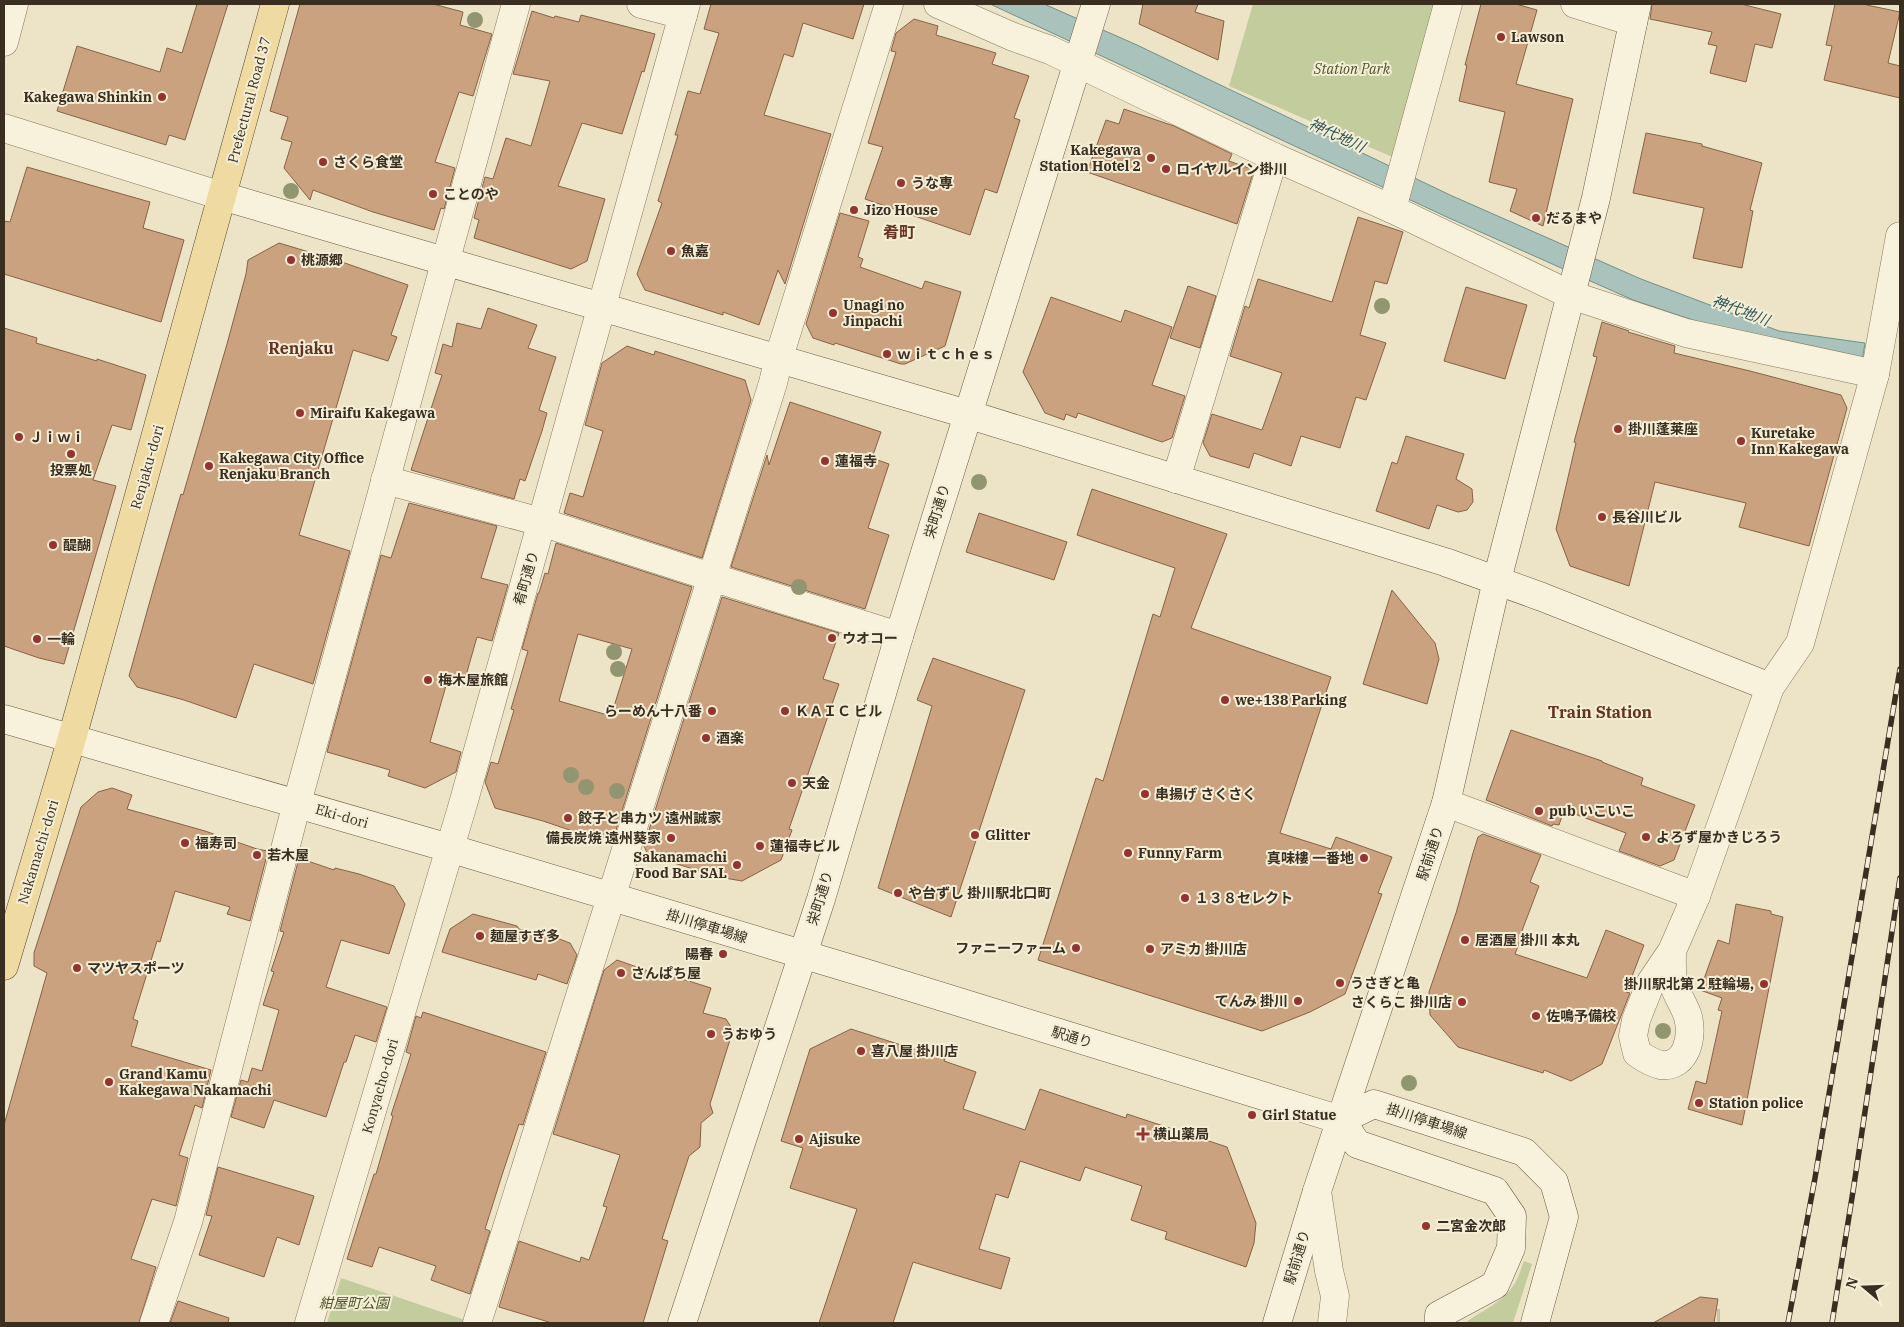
<svg xmlns="http://www.w3.org/2000/svg" width="1904" height="1327" font-family="'IBM Plex Serif','Noto Sans JP',serif">
<rect width="100%" height="100%" fill="#ede4c8"/>
<g fill="#c3cc9c">
<path d="M1253,4h182l-38,155 -168,-73z"/>
<path d="M1524,1261l8,3 -19,59h-48c17,-13 38,-20 50,-40 4,-6 6,-15 9,-22z"/>
<path d="M341,1278l130,44v1h-144z"/>
</g>
<path fill="#a9c2bb" stroke="#6f908a" d="M990,4h54l93,41 313,150 191,84 138,52 86,12 -3,18 -95,-16 -134,-45 -184,-82z"/>
<g fill="#caa27f" stroke="#876244" fill-rule="evenodd">
<path d="M197,4h31l-43,136 -16,-5 -3,10 -109,-34 20,-65 83,26 7,-24 15,5z"/>
<path d="M300,4h133l30,8 -3,13 32,9 -19,62 -14,-4 -24,70 20,6 -11,41 -3,-1 -7,22 -61,-18 -60,-22 -3,10 -26,-32 8,-26 -11,-3 7,-22 -18,-6z"/>
<path d="M711,4h153l-11,35 -50,-16 -10,34 -9,-3 -20,61 67,19 -46,150 -7,-14 -19,55 -36,-13v3l-78,-25 -8,-16 25,-71 -4,-2 20,-66h-3l13,-44 12,3 19,-61 -15,-4z"/>
<path d="M1143,4h55l-3,8 29,9 -6,39 -79,-36z"/>
<path d="M1481,4h35l21,6 -21,74 57,15 -30,127 -33,-15 7,-22 -28,-7 16,-70 -46,-11 8,-36h-2z"/>
<path d="M1652,4h89l40,10 -9,34 -17,-4 -9,38 -36,-9 7,-27 -9,-2 4,-12 -62,-13z"/>
<path d="M1835,4h27l38,8 -12,51 12,3v32l-76,-18 8,-34 -6,-1z"/>
<path d="M532,11l22,7 1,-2 24,6 2,-7 74,19 -11,38 -2,-1 -20,63 -40,-11 -24,63 47,13 -18,62 -16,8 -97,-31 5,-18 -5,-2 11,-41 8,2 13,-41 25,8 19,-65 -37,-7z"/>
<path d="M914,19l24,7 -2,9 60,18 -4,11 37,12 -15,42 6,2 -23,73 -12,-4 -15,46 -105,-36 18,-52 -15,-4 28,-91 -5,-1 5,-18z"/>
<path d="M1124,109l50,17 58,28 -3,7 25,9 -17,54 -150,-52 19,-52 13,4z"/>
<path d="M1646,133l56,11v2l60,17 -12,47 3,1 -11,57 -49,-10 11,-50 -71,-15z"/>
<path d="M27,167l123,35 -7,26 41,12 -23,82 -157,-48v-53l6,1z"/>
<path d="M840,213l29,8 -11,36 5,2 -3,8 62,22 3,-8 36,11 -16,54 -40,18h-4l-66,-21 -1,2 -21,-7 -7,-14z"/>
<path d="M1358,217l45,15 -16,52 -12,-3 -15,54 26,8 -20,57 -10,-3 -16,51 -39,-12 -10,30 -37,-13 -5,15 -39,-12 -7,-13 9,-29 50,16 20,-57 -52,-17 15,-50 4,2 9,-29 74,23z"/>
<path d="M279,243l60,18 69,24 -17,50 6,2 -9,24 -35,-11 -54,185 51,16 -37,133 -59,-20 -18,54 -52,-18 -47,-13 -8,-11 26,-93 26,-89 2,1 44,-151 19,-70 2,-14z"/>
<path d="M1188,286l28,10 -16,52 -30,-10z"/>
<path d="M1466,287l61,18 -22,74 -61,-18z"/>
<path d="M1051,297l70,25 4,-12 47,17 -20,58 33,11 -13,42 -10,4 -84,-29 -2,5 -10,-4 -2,6 -19,-7 -22,-41z"/>
<path d="M488,308l49,17 -9,23 28,9 -17,53 8,3 -5,18 -17,50 -5,-2 -6,20 -103,-29 31,-95 -7,-2 8,-29 9,3 5,-24 24,6z"/>
<path d="M1602,322l27,9 -1,1 47,14 -1,7 76,18 91,24 6,13 -38,138 -70,-19 7,-24 -91,-21 -26,104 -59,-20 -14,-37 20,-86 -2,-1 23,-85 -4,-1z"/>
<path d="M4,328l33,10 -1,5 61,18v-2l49,16 -15,55 -19,-5 -19,55 23,6 -52,178 -25,-6 -35,-12z"/>
<path d="M627,346l27,9 1,-4 90,29 6,20 -49,158 -138,-45 6,-20 13,4 20,-66 -18,-6 17,-62z"/>
<path d="M790,402l91,30 -9,26 17,6 -21,64 21,7 -24,74 -134,-42 36,-112 2,10z"/>
<path d="M1406,436l58,18 -8,25 16,10 1,13 -6,8 -9,2 -21,-7 -8,24 -53,-18 16,-49 5,2z"/>
<path d="M1092,489l135,45 -36,94 140,49 -51,156 51,16 5,-12 56,20 -14,36 4,1 -37,100 -35,18 -48,19 -224,-71 58,-182 7,3 50,-167 7,3 15,-49 -98,-33z"/>
<path d="M409,503l88,23 -16,52 27,7 -16,56 -15,-4 -12,42 -16,-4 -19,67 31,10 -5,20 -31,16 -37,-12 2,-6 -63,-18 54,-197 10,3z"/>
<path d="M979,513l88,29 -13,38 -88,-28z"/>
<path d="M556,543l136,44 -76,243 -17,10 -56,-19 -48,-13 -10,-26 6,-20 7,2 16,-54 -3,-1 17,-58 -6,-2 16,-56h1l6,-20 3,1zM578,634l54,15 -21,67 -52,-15z"/>
<path d="M1392,590l43,53 4,16 -12,45 -64,-20z"/>
<path d="M722,597l117,36 -16,46 16,5 -50,145 3,1 -11,30 -39,21 -23,-4 -71,-22 -4,-9z"/>
<path d="M933,658l92,32 -74,227 -73,-29 54,-182 -15,-6z"/>
<path d="M1511,730l91,31v1l41,16 -2,7 54,20 -21,55 -14,6 -41,-15 7,-18 -62,-23 -5,15 -6,-1 -1,2 -66,-26z"/>
<path d="M112,788l20,7 -5,14 78,22 52,18 11,2 -18,70 -23,-7 3,-7 -55,-16 -15,51 -3,-1 -24,78 5,2 -7,25 80,24 -9,38 -7,-3 -16,50 9,3 -12,48 -24,-7 -21,60 25,8 -17,56h-135v-198l43,-152 -13,-7v-13l47,-146 17,-15z"/>
<path d="M1483,834l58,21 -11,27 9,4 -19,50h2l-7,18 72,24 19,-48 38,15 -18,47 4,1 -28,71 -31,17 -27,-11 -1,3 -85,-26 -28,-32 -1,-23 27,-79 17,-60 5,-16z"/>
<path d="M299,858l35,12 1,-2 24,6 35,12 11,18 -16,50 -48,-14 -15,47 61,20 -11,35 -21,-7 -9,27h-2l-18,55 -52,-17 -10,28 -33,-11 10,-37 7,2 4,-14 10,3 17,-61 -16,-5 11,-33 -3,-1 13,-39 -4,-1z"/>
<path d="M1736,904l35,7v3l12,3 -41,208 -54,-16 8,-28 10,3 16,-73 -4,-1 4,-12 -22,-8 18,-50 11,4z"/>
<path d="M473,914l44,12 2,3 34,10 1,-2 16,6 7,12 -10,29 -29,-10 -2,6 -94,-28 8,-23z"/>
<path d="M617,960l48,17 1,-3 45,14 -8,25 23,6 7,11 -23,74 3,9 -12,10 -1,24 -11,9 -27,83 6,2 -25,82h-91l-53,-16 20,-66 61,21 1,-5 8,3 18,-53 -4,-1 17,-51 -67,-21 51,-164z"/>
<path d="M423,1012l123,40 -23,73 -4,-1 -17,51 -17,54 5,2 -20,63 -39,-14 5,-14 -57,-19 -7,20 -25,-8 27,-85h2l17,-58 -2,-1 20,-61 -5,-2 10,-36 5,2z"/>
<path d="M851,1029l94,30 -1,2 32,11 -13,37 62,21 15,-41 86,29 1,-4 100,33 29,76 -2,20 -8,24 -81,-28 2,-7 -36,-12 11,-34 -57,-19 -5,14 -60,-20 -12,37 -12,-4 -17,55 31,9 -9,31 -88,-27 -20,61h-74l38,-114 -67,-21 13,-40 -22,-7 29,-92z"/>
<path d="M218,1167l96,29 -15,49 -22,-8 -13,40 -65,-22 13,-39 -6,-1z"/>
<path d="M1700,1297l18,2 -4,24h-61z"/>
<path d="M178,1301l51,17 -1,5h-58z"/>
</g>
<g fill="none" stroke-linecap="round" stroke-linejoin="round">
<path stroke="#c9c0a6" stroke-width="28" stroke-dasharray="28 14" stroke-linecap="butt" d="M1717,1323h3"/>
<g stroke="#89775d" stroke-width="29">
<g id="street">
<path d="M641,4l42,11"/>
<path d="M938,4l73,32 39,14 224,107 118,52 179,86 115,38 189,41"/>
<path d="M1575,4l58,18"/>
<path d="M4,42l10,-38"/>
<path d="M4,128l218,68"/>
<path d="M1392,209l56,-205"/>
<path d="M1176,479l98,-322"/>
<path d="M385,480l156,42 170,55 188,59"/>
<path d="M1446,803l250,93"/>
<path d="M1672,951c0,11 -1,24 2,34 3,11 11,21 14,32 5,19 -1,51 -27,48 -9,-2 -17,-7 -24,-12l-4,-17 3,-16 15,-38 21,-31 24,-55 74,-209 30,-44 75,-269 25,-138"/>
<path d="M1317,1191l12,80 6,25 -3,27"/>
<path d="M154,1323l34,-101 109,-419 219,-799"/>
<path d="M309,1323l154,-519 223,-800"/>
<path d="M477,1323l296,-940 6,-26 110,-353"/>
</g>
</g>
<g stroke="#6b5840" stroke-width="29">
<g id="secondary">
<path d="M222,196l745,218 478,148 97,35 228,90"/>
<path d="M4,719l445,129 416,125 476,147"/>
<path d="M1341,1120l33,-16 150,48 30,30 10,35 -29,106"/>
<path d="M1341,1120l16,24 138,47 17,25 -1,32 -16,37 -56,30v8"/>
<path d="M682,1323l139,-424 78,-263 197,-632"/>
<path d="M1277,1323l40,-132 129,-388 51,-223 99,-382 41,-194"/>
</g>
</g>
<g stroke="#574531" stroke-width="29">
<path id="primary" d="M4,966l68,-228 203,-734"/>
</g>
<use href="#street" stroke="#f8f1db" stroke-width="28"/>
<use href="#secondary" stroke="#f8f1db" stroke-width="28"/>
<use href="#primary" stroke="#efdba1" stroke-width="28"/>
<g stroke="#3a2e20" stroke-width="5.5">
<g id="rail">
<path d="M1788,1323l27,-145 85,-509"/>
<path d="M1832,1323l22,-138 46,-307"/>
</g>
</g>
<use href="#rail" stroke="#f5eed7" stroke-width="4" stroke-dasharray="11" stroke-linecap="butt"/>
</g>
<g fill="#929670">
<circle cx="475" cy="20" r="8"/>
<circle cx="291" cy="191" r="8"/>
<circle cx="1382" cy="306" r="8"/>
<circle cx="979" cy="482" r="8"/>
<circle cx="799" cy="587" r="8"/>
<circle cx="614" cy="652" r="8"/>
<circle cx="618" cy="669" r="8"/>
<circle cx="571" cy="775" r="8"/>
<circle cx="586" cy="787" r="8"/>
<circle cx="617" cy="791" r="8"/>
<circle cx="1663" cy="1031" r="8"/>
<circle cx="1409" cy="1083" r="8"/>
</g>
<g fill="#96332f" stroke="#f5eed7" stroke-width="2">
<circle cx="1501" cy="37" r="5"/>
<circle cx="162" cy="97" r="5"/>
<circle cx="1151" cy="158" r="5"/>
<circle cx="323" cy="162" r="5"/>
<circle cx="1166" cy="169" r="5"/>
<circle cx="901" cy="183" r="5"/>
<circle cx="433" cy="194" r="5"/>
<circle cx="854" cy="210" r="5"/>
<circle cx="1536" cy="218" r="5"/>
<circle cx="671" cy="251" r="5"/>
<circle cx="291" cy="260" r="5"/>
<circle cx="833" cy="313" r="5"/>
<circle cx="887" cy="354" r="5"/>
<circle cx="300" cy="413" r="5"/>
<circle cx="1618" cy="429" r="5"/>
<circle cx="19" cy="437" r="5"/>
<circle cx="1741" cy="441" r="5"/>
<circle cx="71" cy="454" r="5"/>
<circle cx="825" cy="461" r="5"/>
<circle cx="209" cy="466" r="5"/>
<circle cx="1602" cy="517" r="5"/>
<circle cx="53" cy="545" r="5"/>
<circle cx="832" cy="638" r="5"/>
<circle cx="37" cy="639" r="5"/>
<circle cx="428" cy="680" r="5"/>
<circle cx="1225" cy="700" r="5"/>
<circle cx="712" cy="711" r="5"/>
<circle cx="785" cy="711" r="5"/>
<circle cx="706" cy="738" r="5"/>
<circle cx="792" cy="783" r="5"/>
<circle cx="1145" cy="794" r="5"/>
<circle cx="1539" cy="811" r="5"/>
<circle cx="568" cy="818" r="5"/>
<circle cx="975" cy="835" r="5"/>
<circle cx="1646" cy="837" r="5"/>
<circle cx="671" cy="838" r="5"/>
<circle cx="185" cy="843" r="5"/>
<circle cx="760" cy="846" r="5"/>
<circle cx="1128" cy="853" r="5"/>
<circle cx="257" cy="855" r="5"/>
<circle cx="1364" cy="858" r="5"/>
<circle cx="737" cy="865" r="5"/>
<circle cx="898" cy="893" r="5"/>
<circle cx="1185" cy="898" r="5"/>
<circle cx="480" cy="936" r="5"/>
<circle cx="1465" cy="940" r="5"/>
<circle cx="1076" cy="948" r="5"/>
<circle cx="1150" cy="949" r="5"/>
<circle cx="723" cy="954" r="5"/>
<circle cx="77" cy="968" r="5"/>
<circle cx="621" cy="973" r="5"/>
<circle cx="1340" cy="983" r="5"/>
<circle cx="1764" cy="984" r="5"/>
<circle cx="1298" cy="1001" r="5"/>
<circle cx="1462" cy="1002" r="5"/>
<circle cx="1536" cy="1016" r="5"/>
<circle cx="711" cy="1034" r="5"/>
<circle cx="861" cy="1051" r="5"/>
<circle cx="109" cy="1082" r="5"/>
<circle cx="1699" cy="1103" r="5"/>
<circle cx="1252" cy="1115" r="5"/>
<path d="M1140.5 1126.5h5v5h5v5h-5v5h-5v-5h-5v-5h5z"/>
<circle cx="799" cy="1139" r="5"/>
<circle cx="1426" cy="1226" r="5"/>
</g>
<g text-anchor="middle" dominant-baseline="central" stroke-width="4" stroke-linejoin="round" paint-order="stroke">
<g font-size="14" font-weight="bold" fill="#3a2e20" stroke="#f5eed7" text-anchor="start">
<text x="1511" y="37">Lawson</text>
<text x="152" y="97" text-anchor="end">Kakegawa Shinkin</text>
<text x="1141" y="150" text-anchor="end">Kakegawa<tspan x="1141" dy="16">Station Hotel 2</tspan></text>
<text x="333" y="162">さくら食堂</text>
<text x="1176" y="169">ロイヤルイン掛川</text>
<text x="911" y="183">うな専</text>
<text x="443" y="194">ことのや</text>
<text x="864" y="210">Jizo House</text>
<text x="1546" y="218">だるまや</text>
<text x="681" y="251">魚嘉</text>
<text x="301" y="260">桃源郷</text>
<text x="843" y="305">Unagi no<tspan x="843" dy="16">Jinpachi</tspan></text>
<text x="897" y="354">ｗｉｔｃｈｅｓ</text>
<text x="310" y="413">Miraifu Kakegawa</text>
<text x="1628" y="429">掛川蓬莱座</text>
<text x="1751" y="433">Kuretake<tspan x="1751" dy="16">Inn Kakegawa</tspan></text>
<text x="29" y="437">Ｊｉｗｉ</text>
<text x="219" y="458">Kakegawa City Office<tspan x="219" dy="16">Renjaku Branch</tspan></text>
<text x="835" y="461">蓮福寺</text>
<text x="71" y="470" text-anchor="middle">投票処</text>
<text x="1612" y="517">長谷川ビル</text>
<text x="63" y="545">醍醐</text>
<text x="842" y="638">ウオコー</text>
<text x="47" y="639">一輪</text>
<text x="438" y="680">梅木屋旅館</text>
<text x="1235" y="700">we+138 Parking</text>
<text x="702" y="711" text-anchor="end">らーめん十八番</text>
<text x="795" y="711">ＫＡＩＣ ビル</text>
<text x="716" y="738">酒楽</text>
<text x="802" y="783">天金</text>
<text x="1155" y="794">串揚げ さくさく</text>
<text x="1549" y="811">pub いこいこ</text>
<text x="578" y="818">餃子と串カツ 遠州誠家</text>
<text x="985" y="835">Glitter</text>
<text x="1656" y="837">よろず屋かきじろう</text>
<text x="661" y="838" text-anchor="end">備長炭焼 遠州葵家</text>
<text x="195" y="843">福寿司</text>
<text x="770" y="846">蓮福寺ビル</text>
<text x="1138" y="853">Funny Farm</text>
<text x="267" y="855">若木屋</text>
<text x="727" y="857" text-anchor="end">Sakanamachi<tspan x="727" dy="16">Food Bar SAL</tspan></text>
<text x="1354" y="858" text-anchor="end">真味樓 一番地</text>
<text x="908" y="893">や台ずし 掛川駅北口町</text>
<text x="1195" y="898">１３８セレクト</text>
<text x="490" y="936">麺屋すぎ多</text>
<text x="1475" y="940">居酒屋 掛川 本丸</text>
<text x="1066" y="948" text-anchor="end">ファニーファーム</text>
<text x="1160" y="949">アミカ 掛川店</text>
<text x="713" y="954" text-anchor="end">陽春</text>
<text x="87" y="968">マツヤスポーツ</text>
<text x="631" y="973">さんぱち屋</text>
<text x="1350" y="983">うさぎと亀</text>
<text x="1754" y="984" text-anchor="end">掛川駅北第２駐輪場,</text>
<text x="1288" y="1001" text-anchor="end">てんみ 掛川</text>
<text x="1452" y="1002" text-anchor="end">さくらこ 掛川店</text>
<text x="1546" y="1016">佐鳴予備校</text>
<text x="721" y="1034">うおゆう</text>
<text x="871" y="1051">喜八屋 掛川店</text>
<text x="119" y="1074">Grand Kamu<tspan x="119" dy="16">Kakegawa Nakamachi</tspan></text>
<text x="1709" y="1103">Station police</text>
<text x="1262" y="1115">Girl Statue</text>
<text x="1153" y="1134">横山薬局</text>
<text x="809" y="1139">Ajisuke</text>
<text x="1436" y="1226">二宮金次郎</text>
</g>
<g font-size="14" font-style="italic" fill="#485628" stroke="#f5eed7">
<text x="1352" y="69">Station Park</text>
<text x="354" y="1303">紺屋町公園</text>
</g>
<g font-size="14" fill="#3a2e20" stroke="#f5eed7">
<text transform="translate(249 100) rotate(-75)">Prefectural Road 37</text>
<text transform="translate(147 467) rotate(-74)">Renjaku-dori</text>
<text transform="translate(937 511) rotate(-73)">栄町通り</text>
<text transform="translate(526 578) rotate(-74)">肴町通り</text>
<text transform="translate(342 816) rotate(16)">Eki-dori</text>
<text transform="translate(38 852) rotate(-73)">Nakamachi-dori</text>
<text transform="translate(1430 853) rotate(-72)">駅前通り</text>
<text transform="translate(820 898) rotate(-73)">栄町通り</text>
<text transform="translate(707 926) rotate(17)">掛川停車場線</text>
<text transform="translate(1072 1037) rotate(17)">駅通り</text>
<text transform="translate(380 1086) rotate(-74)">Konyacho-dori</text>
<text transform="translate(1427 1121) rotate(18)">掛川停車場線</text>
<text transform="translate(1297 1257) rotate(-73)">駅前通り</text>
</g>
<g font-size="15" font-style="italic" fill="#305958" stroke="#f5eed7">
<text transform="translate(1337 135) rotate(25)">神代地川</text>
<text transform="translate(1741 310) rotate(21)">神代地川</text>
</g>
<g font-size="16" font-weight="bold" fill="#653321" stroke="#f5eed7">
<text x="899" y="232">肴町</text>
<text x="301" y="348">Renjaku</text>
<text x="1600" y="712">Train Station</text>
</g>
</g>
<rect width="1904" height="1327" fill="none" stroke="#3a2e20" stroke-width="10"/>
<g transform="translate(1864 1287) rotate(289)" stroke="#f5eed7" stroke-width="4" paint-order="stroke">
<path d="M0-4L9 19L0 12L-9 19Z" fill="#3a2e20"/>
<text y="-8" font-size="14" font-weight="bold" text-anchor="middle" fill="#3a2e20">N</text>
</g>
</svg>
